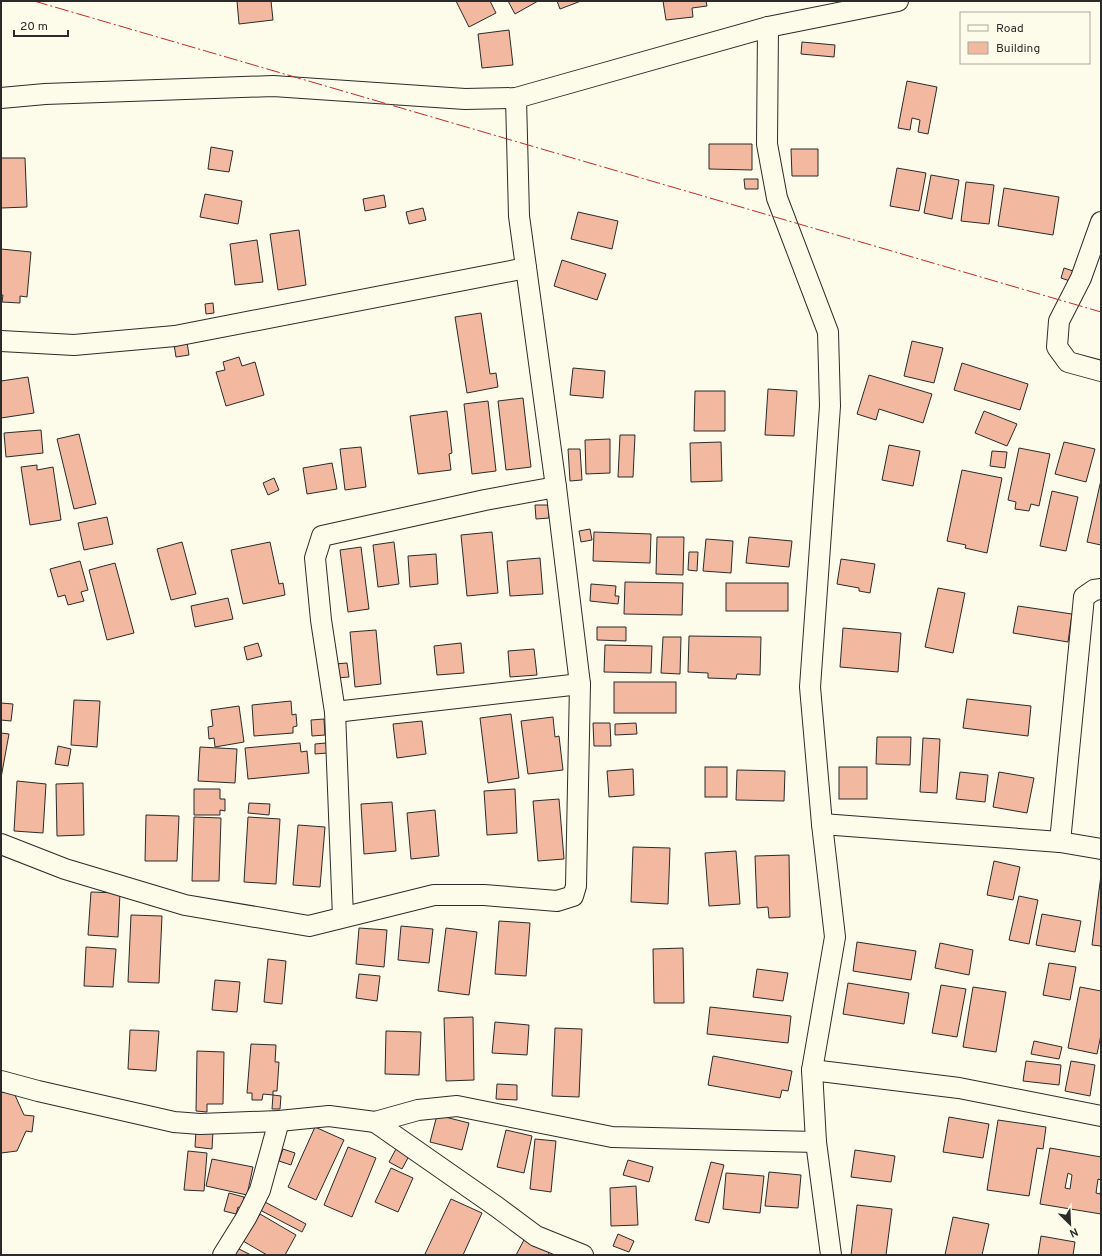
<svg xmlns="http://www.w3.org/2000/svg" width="1102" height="1256" font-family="Overpass,sans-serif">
<rect width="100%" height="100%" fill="#fdfbea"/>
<g fill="#f2b8a0" stroke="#2b2b2b" fill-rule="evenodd">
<path d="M237,1h34l2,19 -34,4z"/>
<path d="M456,1h34l6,12 -27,14z"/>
<path d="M508,1h30l-23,13z"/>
<path d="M557,1h24l-21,8z"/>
<path d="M663,1h43l1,5 -15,2 1,9 -27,3z"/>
<path d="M509,30l4,35 -31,3 -4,-34z"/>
<path d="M802,42l33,3 -1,12 -33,-3z"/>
<path d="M907,81l30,6 -9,47 -10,-2 2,-12 -8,-2 -2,12 -12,-2z"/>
<path d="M709,144h43v26l-43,-1z"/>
<path d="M211,147l22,4 -4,21 -21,-3z"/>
<path d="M791,149h27v27h-26z"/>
<path d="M1,158h24l2,49 -26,1z"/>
<path d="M897,168l29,5 -7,38 -29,-5z"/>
<path d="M931,175l28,5 -7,39 -28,-6z"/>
<path d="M744,179h14v10h-13z"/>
<path d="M966,182l28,3 -5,39 -28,-3z"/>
<path d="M1004,188l55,9 -6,38 -55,-9z"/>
<path d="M205,194l37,7 -4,23 -38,-7z"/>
<path d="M384,195l2,12 -21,4 -2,-12z"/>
<path d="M423,208l3,12 -17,4 -3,-12z"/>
<path d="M578,212l40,9 -6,28 -41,-10z"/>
<path d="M299,230l7,55 -28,5 -8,-56z"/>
<path d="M257,240l6,42 -28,3 -5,-41z"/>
<path d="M1,249l30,3 -4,45 -7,-1v7l-18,-1 1,-7h-2z"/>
<path d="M562,260l44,14 -9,26 -43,-14z"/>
<path d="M1064,268l9,3 -3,10 -9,-3z"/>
<path d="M213,303l1,10 -8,1 -1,-10z"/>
<path d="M481,313l9,61 6,-1 2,14 -31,6 -12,-76z"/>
<path d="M912,341l31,7 -9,35 -30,-7z"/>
<path d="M187,342l2,13 -13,2 -2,-13z"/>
<path d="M239,357l3,9 13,-4 9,33 -38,11 -10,-34 9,-2 -2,-8z"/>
<path d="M962,363l66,21 -8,26 -66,-20z"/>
<path d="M573,368l32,3 -2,27 -33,-3z"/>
<path d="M869,375l63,19 -9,29 -44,-14 -3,11 -19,-6z"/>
<path d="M28,377l6,36 -33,5v-37z"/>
<path d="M768,389l29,2 -3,45 -29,-1z"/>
<path d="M695,391h30v40h-31z"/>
<path d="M523,398l8,69 -25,3 -8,-69z"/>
<path d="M488,401l8,70 -24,3 -8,-70z"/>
<path d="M447,411l5,42 -3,1 2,16 -33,4 -8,-58z"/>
<path d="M984,411l33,13 -10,22 -32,-13z"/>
<path d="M41,430l2,23 -37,4 -2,-24z"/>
<path d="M79,434l17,70 -22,5 -17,-70z"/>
<path d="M620,435h15l-2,42h-15z"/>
<path d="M610,439v34l-24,1 -1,-34z"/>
<path d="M721,442l1,39 -31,1 -1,-39z"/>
<path d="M1064,442l31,7 -9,33 -31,-8z"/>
<path d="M889,445l31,6 -7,35 -31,-6z"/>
<path d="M361,447l5,40 -21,3 -5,-41z"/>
<path d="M1019,448l31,6 -11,52 -8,-2 -2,7 -14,-2 1,-7 -8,-2z"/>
<path d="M568,449h12l2,31 -12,1z"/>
<path d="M992,451l15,1 -2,16 -15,-2z"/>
<path d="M332,463l5,26 -30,5 -4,-26z"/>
<path d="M37,465v5l16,-3 8,53 -31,5 -9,-58z"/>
<path d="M962,470l40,8 -15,75 -22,-5 1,-3 -19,-4z"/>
<path d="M274,478l5,12 -11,5 -5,-12z"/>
<path d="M1101,480v65l-14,-3z"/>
<path d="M1052,491l26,6 -12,54 -26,-5z"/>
<path d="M535,505h13l1,13 -13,1z"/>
<path d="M107,517l6,27 -29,6 -6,-27z"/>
<path d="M590,529l2,11 -11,2 -2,-11z"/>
<path d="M492,532l6,61 -31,3 -6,-61z"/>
<path d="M594,532l57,2 -1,29 -57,-2z"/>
<path d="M657,537h27l-1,38 -27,-1z"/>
<path d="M749,537l43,4 -3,26 -43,-4z"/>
<path d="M706,539l27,2 -2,32 -28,-2z"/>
<path d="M182,542l14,52 -25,6 -14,-51z"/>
<path d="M270,542l9,42 4,-1 2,12 -42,9 -12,-54z"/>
<path d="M394,542l5,42 -21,3 -5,-42z"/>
<path d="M361,547l8,62 -21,3 -8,-62z"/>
<path d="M689,552h9l-1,19 -9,-1z"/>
<path d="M436,554l2,30 -28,3 -2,-31z"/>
<path d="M540,558l3,36 -33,2 -3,-35z"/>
<path d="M841,559l34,5 -5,29 -11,-2v-3l-22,-4z"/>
<path d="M80,561l8,29 -7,2 3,9 -16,4 -3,-10 -7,2 -8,-28z"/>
<path d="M115,563l19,70 -27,7 -18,-70z"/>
<path d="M625,582l58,1 -1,32 -58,-1z"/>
<rect x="726" y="583" width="62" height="28"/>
<path d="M591,584l25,2 -1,10h4l-1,8 -28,-3z"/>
<path d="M938,588l27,5 -12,60 -28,-6z"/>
<path d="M228,598l5,21 -38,8 -4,-21z"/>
<path d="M1018,606l54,8 -4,28 -55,-9z"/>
<path d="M597,627h29v14l-29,-1z"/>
<path d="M843,628l58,5 -3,39 -58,-5z"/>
<path d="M376,630l5,54 -26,3 -5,-55z"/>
<path d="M689,636l72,1 -1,38 -23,-1 -1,5 -28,-1v-5l-20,-1z"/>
<path d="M663,637h18l-1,37 -19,-1z"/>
<path d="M258,643l4,13 -15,4 -3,-13z"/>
<path d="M461,643l3,30 -27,2 -3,-29z"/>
<path d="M605,645l47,1 -1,27 -47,-1z"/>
<path d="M534,649l3,26 -27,2 -2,-26z"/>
<path d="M347,663l2,14 -12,1 -2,-14z"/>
<rect x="614" y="682" width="62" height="31"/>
<path d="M967,699l64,7 -3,30 -65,-8z"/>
<path d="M74,700l26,1 -3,46 -26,-2z"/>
<path d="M291,701l1,14 4,-1 1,12 -4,1v6l-39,3 -2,-31z"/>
<path d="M1,703l12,1 -2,17 -10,-1z"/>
<path d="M239,706l5,36 -29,5 -1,-9 -5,1 -1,-12 5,-1 -2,-16z"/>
<path d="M511,714l8,64 -31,5 -8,-65z"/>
<path d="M553,717l2,20 4,-1 4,34 -35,4 -7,-53z"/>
<path d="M324,719l1,16 -13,1 -1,-16z"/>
<path d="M422,721l4,33 -29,4 -4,-34z"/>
<path d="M593,723h17l1,23h-17z"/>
<path d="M636,723l1,11 -22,1v-11z"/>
<path d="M1,733l8,1 -8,44z"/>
<path d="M877,737h34l-1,28 -34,-1z"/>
<path d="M923,738l17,1 -3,54 -17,-1z"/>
<path d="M300,743l1,9 6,-1 2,22 -61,6 -3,-31z"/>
<path d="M326,743l1,10 -12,1v-10z"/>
<path d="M58,746l13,3 -3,17 -13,-2z"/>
<path d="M200,747l37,2 -2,34 -37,-2z"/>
<rect x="705" y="767" width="22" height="30"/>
<rect x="839" y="767" width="28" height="32"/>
<path d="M633,769l1,26 -25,2 -2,-26z"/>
<path d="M737,770l48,1 -1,30 -48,-1z"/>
<path d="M960,772l28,3 -3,27 -29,-3z"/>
<path d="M999,772l35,6 -7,35 -34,-6z"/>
<path d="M17,781l29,3 -3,49 -29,-2z"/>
<path d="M83,783l1,52 -27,1 -1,-52z"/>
<path d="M194,789h26v10h5v12l-5,-1v5h-26z"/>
<path d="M515,789l2,44 -30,2 -3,-44z"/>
<path d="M559,799l5,60 -26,2 -5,-60z"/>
<path d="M392,802l4,49 -32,3 -3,-50z"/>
<path d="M249,803l21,1 -1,11 -21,-2z"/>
<path d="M435,810l4,46 -28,3 -4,-46z"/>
<path d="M146,815l33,1 -2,45h-32z"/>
<path d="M194,817l27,1 -2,63h-27z"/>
<path d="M248,817l32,2 -4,65 -32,-2z"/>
<path d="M298,825l27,2 -5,60 -27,-2z"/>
<path d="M633,847l37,1 -2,56 -37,-2z"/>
<path d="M736,851l4,53 -31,2 -4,-53z"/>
<path d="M789,855l1,62 -21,1 -1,-11 -11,1 -2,-52z"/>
<path d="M994,861l26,6 -7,33 -26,-5z"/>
<path d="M1101,875v71l-9,-1z"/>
<path d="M91,892l29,1 -2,44 -30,-2z"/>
<path d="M1019,896l19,4 -9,44 -20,-4z"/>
<path d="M1042,914l39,7 -6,31 -39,-7z"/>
<path d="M131,915l31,1 -3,67 -31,-1z"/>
<path d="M499,921l31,2 -4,53 -31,-2z"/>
<path d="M401,926l32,3 -4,34 -31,-3z"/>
<path d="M359,928l28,2 -3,37 -28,-3z"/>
<path d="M446,928l31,4 -8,63 -31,-4z"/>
<path d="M857,942l59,9 -5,29 -58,-9z"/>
<path d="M940,943l33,7 -4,25 -34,-7z"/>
<path d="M86,947l30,2 -3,38 -29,-1z"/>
<path d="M683,948l1,55h-30l-1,-54z"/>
<path d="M268,959l18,2 -4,43 -18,-2z"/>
<path d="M1049,963l27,4 -6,33 -27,-5z"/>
<path d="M757,969l31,4 -5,28 -30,-4z"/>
<path d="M359,974l21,2 -3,25 -21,-3z"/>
<path d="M215,980l25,2 -3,30 -25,-2z"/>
<path d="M848,983l61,10 -5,31 -61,-10z"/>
<path d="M941,985l25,4 -9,48 -25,-4z"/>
<path d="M973,987l33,5 -10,60 -33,-5z"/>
<path d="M1080,987l21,4v44l-4,19 -29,-6z"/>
<path d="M710,1007l81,9 -3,27 -81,-9z"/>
<path d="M473,1017l1,63 -28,1 -2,-63z"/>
<path d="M495,1022l34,3 -2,30 -35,-2z"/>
<path d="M555,1028l27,1 -3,68 -27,-1z"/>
<path d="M130,1030l29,1 -3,40 -28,-2z"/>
<path d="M386,1031l35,1 -2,43 -34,-1z"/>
<path d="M1034,1041l28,6 -3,12 -28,-5z"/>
<path d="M251,1044l25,1 -1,17h4l-2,29h-4v4l-10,-1 -1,6h-10v-7h-5z"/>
<path d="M197,1051l27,1 -1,52h-16v8l-11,-1z"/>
<path d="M713,1056l79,15 -4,20 -6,-1 -2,8 -72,-13z"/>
<path d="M1026,1061l35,4 -2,20 -36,-4z"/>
<path d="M1071,1061l24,4 -5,31 -25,-5z"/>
<path d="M497,1084l20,1v15l-21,-1z"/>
<path d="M1,1092l13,1 10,22 10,1 -2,16 -6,-1 -9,20 -16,2z"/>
<path d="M273,1095l8,1 -1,13h-8z"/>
<path d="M437,1115l32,8 -7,27 -32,-8z"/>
<path d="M949,1117l40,7 -6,34 -40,-6z"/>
<path d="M998,1120l48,7 -3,22 -6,-1 -8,48 -42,-6z"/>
<path d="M315,1127l29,13 -28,60 -28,-13z"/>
<path d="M196,1130l17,1 -1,18 -17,-2z"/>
<path d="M506,1130l26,6 -8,37 -27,-6z"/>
<path d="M535,1139l21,2 -5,51 -21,-3z"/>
<path d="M348,1147l28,11 -24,59 -28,-12z"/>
<path d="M1050,1148l51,9v23l-3,-1 -2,14 4,1 1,-5v25l-61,-10zM1068,1173l4,2 -2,14 -5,-1z"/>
<path d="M283,1149l12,4 -4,12 -12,-4z"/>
<path d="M396,1149l13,7 -7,13 -13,-7z"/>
<path d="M855,1150l40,6 -4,26 -40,-5z"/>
<path d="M188,1151l19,2 -3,38 -20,-1z"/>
<path d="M212,1159l41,8 -6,28 -41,-9z"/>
<path d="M628,1160l25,7 -4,15 -26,-7z"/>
<path d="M711,1162l13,3 -15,58 -14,-3z"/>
<path d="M391,1168l22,10 -15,34 -23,-10z"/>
<path d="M769,1172l32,3 -3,33 -33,-2z"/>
<path d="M726,1173l38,3 -4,37 -37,-4z"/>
<path d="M636,1186l2,39 -27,1 -1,-38z"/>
<path d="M229,1193l15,4 -2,11 -4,-1 -2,7 -12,-3z"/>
<path d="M451,1199l31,14 -19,42h-36l-2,-1z"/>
<path d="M265,1202l41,22 -4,8 -42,-22z"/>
<path d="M857,1205l35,4 -6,46h-35z"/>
<path d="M260,1214l36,21 -11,20h-18l-24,-14z"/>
<path d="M953,1217l36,7 -7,31h-37z"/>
<path d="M618,1234l16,7 -5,11 -16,-6z"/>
<path d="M1041,1236l34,6 -2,13h-35z"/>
<path d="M525,1238l25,13 -2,4h-32z"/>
<path d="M237,1248l14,7h-17z"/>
</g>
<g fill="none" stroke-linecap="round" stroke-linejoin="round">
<g stroke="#2b2b2b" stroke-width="22">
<g id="minor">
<path d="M768,27l-1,117 10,54 51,134 2,74 -20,281 12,137 13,113 -23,133 4,72 15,113"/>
<path d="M1,98l44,-4 228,-8 192,13 51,-1 252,-71 130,-26"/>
<path d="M1101,222l-20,56 -22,43 -2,26 11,15 33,9"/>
<path d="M1,341l73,4 101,-9 351,-68"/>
<path d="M335,712l245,-28"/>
<path d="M822,824l238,18 41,7"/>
<path d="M1060,842l24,-245 10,-7 7,-1"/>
<path d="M1,844l64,25 120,36 124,21 125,-31h50l73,6 16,-5 3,-10 4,-202 -24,-197 -37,-271 -3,-118"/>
<path d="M343,917l-8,-205 -14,-92 -6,-62 7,-22 163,-36 71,-13"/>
<path d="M812,1070l147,18 142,28"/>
<path d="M1,1081l37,10 136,31 26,2 79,-3 50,-5 46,6 43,-12 39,-4 155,31 204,5"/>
<path d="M375,1122l122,85 39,29 47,19"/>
<path d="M223,1255l23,-37 14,-28 19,-69"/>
</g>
</g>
<use href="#minor" stroke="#fdfbea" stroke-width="20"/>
<path stroke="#c62828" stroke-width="1" stroke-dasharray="14 3 2 3" stroke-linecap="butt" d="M34,1l1067,311"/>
</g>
<rect width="1102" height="1256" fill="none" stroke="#2b2b2b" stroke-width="4"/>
<rect x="960" y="12" width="130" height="52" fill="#fdfbea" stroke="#a9a89e"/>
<rect x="968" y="25" width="20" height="6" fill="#fdfbea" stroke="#a9a89e"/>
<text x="996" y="32" font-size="12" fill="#2b2b2b">Road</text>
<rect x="968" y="42" width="20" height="12" fill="#f2b8a0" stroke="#a9a89e"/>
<text x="996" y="52" font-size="12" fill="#2b2b2b">Building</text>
<g transform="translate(1070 1224) rotate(156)" stroke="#fdfbea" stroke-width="3" paint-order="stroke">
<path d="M0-3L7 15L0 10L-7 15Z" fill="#2b2b2b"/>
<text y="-6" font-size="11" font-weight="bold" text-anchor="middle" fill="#2b2b2b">N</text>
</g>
<path d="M14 30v6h54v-6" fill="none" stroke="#2b2b2b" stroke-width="2"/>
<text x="20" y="30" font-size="12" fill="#2b2b2b" stroke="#fdfbea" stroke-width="3" paint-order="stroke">20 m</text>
</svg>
